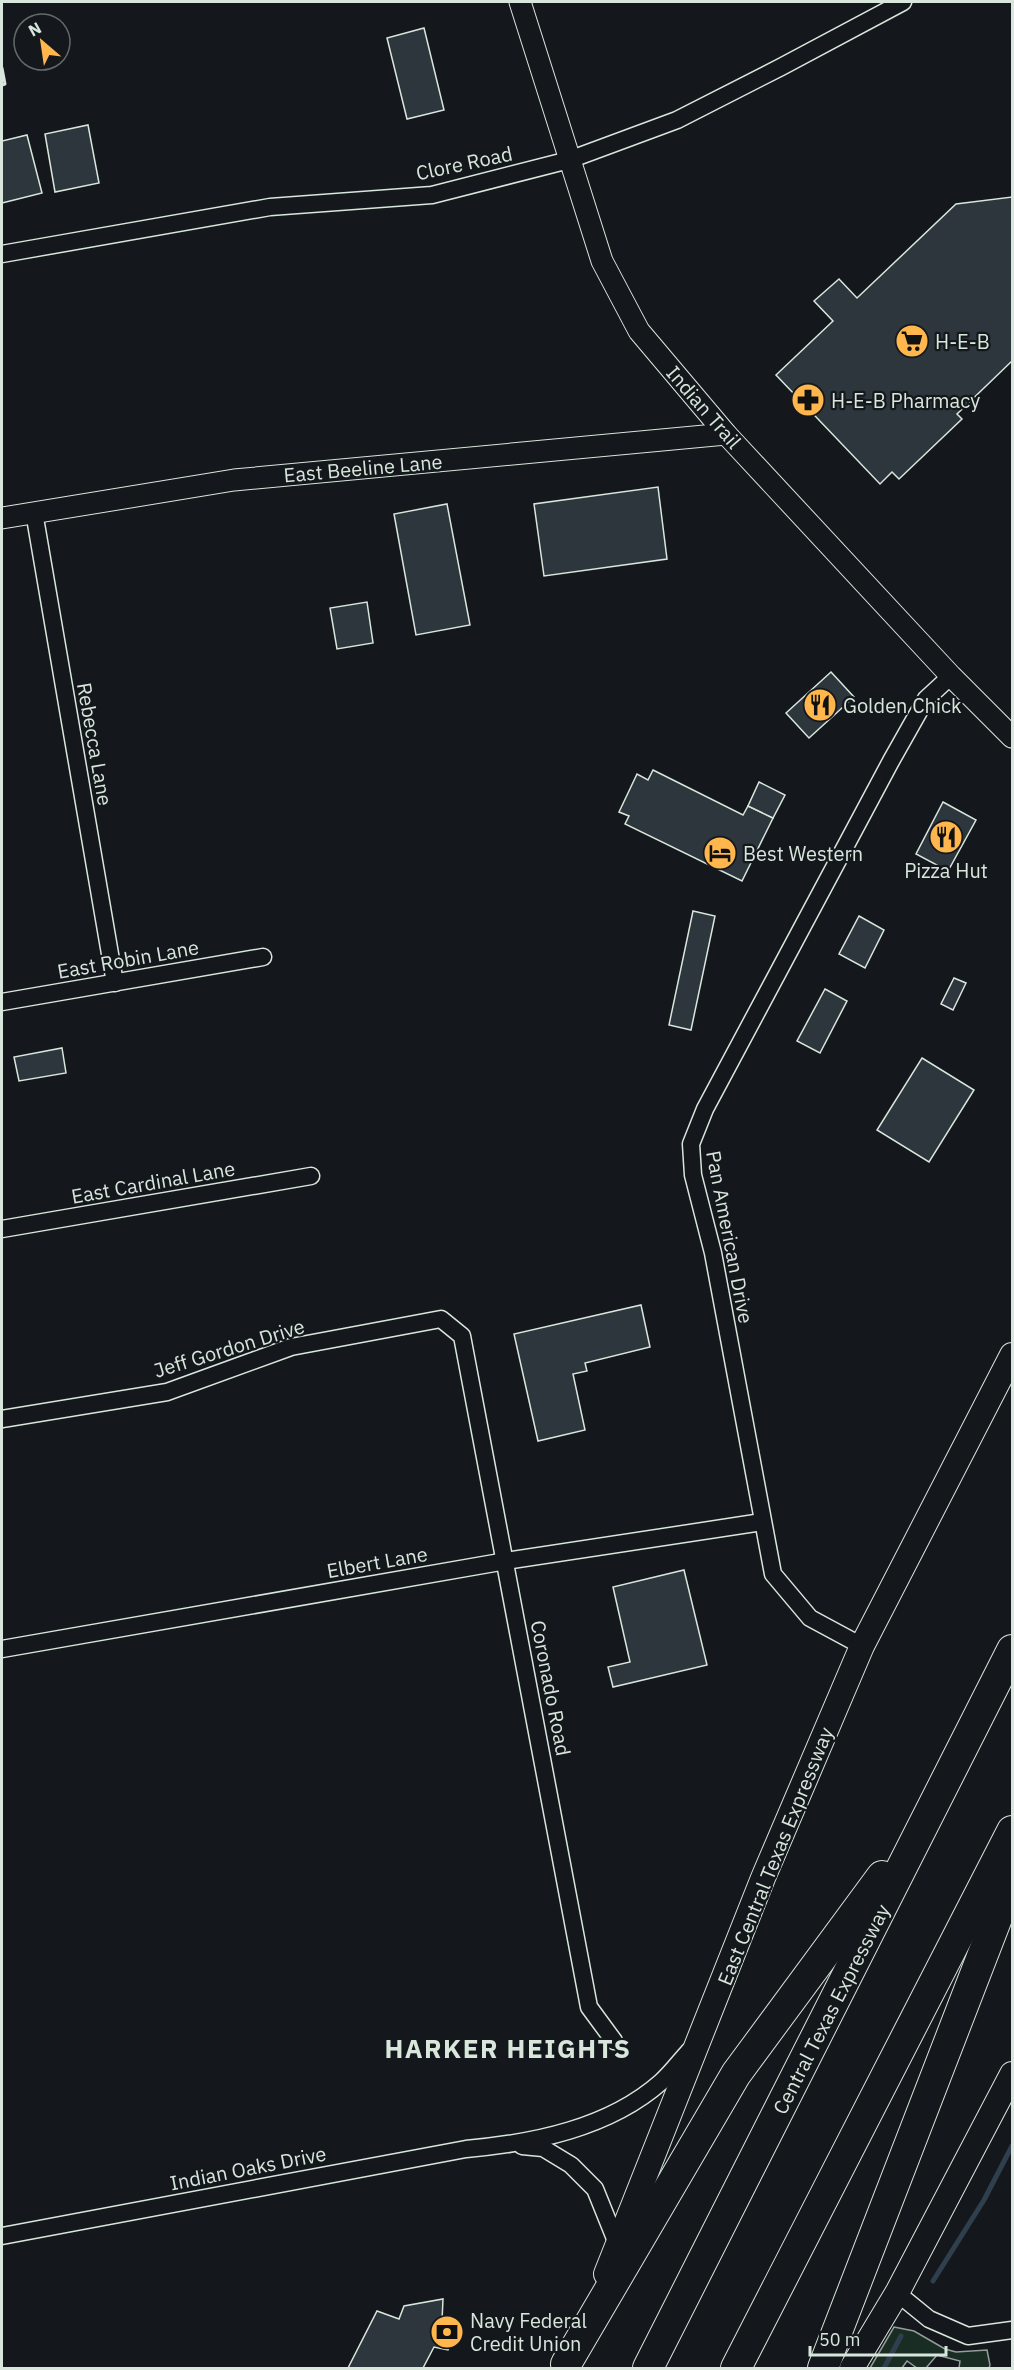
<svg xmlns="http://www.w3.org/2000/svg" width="1014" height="2370" font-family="'IBM Plex Sans',sans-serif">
<rect width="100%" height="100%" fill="#14181c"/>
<path fill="#1a2d24" stroke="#939e99" stroke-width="1.5" d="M894,2327l20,4 31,18 11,3 31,-2 3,15 -1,3h-30l1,-7 -23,-6 -11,13h-9l-10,-7 -5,7h-32z"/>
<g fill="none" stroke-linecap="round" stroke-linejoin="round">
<g stroke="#2f3f4d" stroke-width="5">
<path d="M933,2281l51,-81 28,-54"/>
<path d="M884,2368l17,-32"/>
</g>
</g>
<g fill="#2c363c" stroke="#d8e6dc" stroke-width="1.5">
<path d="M424,28l20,82 -37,9 -20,-81z"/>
<path d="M88,125l11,58 -44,9 -10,-58z"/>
<path d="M27,135l15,58 -40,10v-62z"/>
<path d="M1012,197v164l-55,53 5,5 -63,60 -7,-7 -12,12 -104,-109 57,-54 -19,-20 25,-22 18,19 99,-94z"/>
<path d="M658,487l9,72 -123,17 -10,-72z"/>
<path d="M447,504l23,121 -54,10 -22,-121z"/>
<path d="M367,602l6,41 -36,6 -7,-41z"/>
<path d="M831,672l23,25 -45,41 -23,-25z"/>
<path d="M653,770l90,45 5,-9 25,12 -31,63 -117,-57 4,-8 -10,-4 18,-38 11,6z"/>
<path d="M759,782l26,13 -12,23 -25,-12z"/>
<path d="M943,802l33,18 -28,51 -32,-17z"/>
<path d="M693,911l22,5 -24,114 -22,-5z"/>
<path d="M859,916l25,14 -19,38 -26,-14z"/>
<path d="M954,978l12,5 -13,27 -12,-6z"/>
<path d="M825,989l22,12 -27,52 -23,-12z"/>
<path d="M62,1048l4,25 -47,8 -5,-24z"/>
<path d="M922,1058l52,32 -45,72 -52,-32z"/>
<path d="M641,1305l9,42 -65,16 2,8 -14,3 12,56 -47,11 -24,-107z"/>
<path d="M684,1570l23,95 -94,22 -5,-20 22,-5 -17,-75z"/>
<path d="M443,2299l-1,22 16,5 -10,24 -14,-3 -11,21h-75l29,-57 22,8 5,-13z"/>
</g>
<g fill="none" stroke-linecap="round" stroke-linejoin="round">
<g stroke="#d8e6dc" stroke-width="19">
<g id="minor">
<path d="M2,254l268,-47 162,-12 137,-35 108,-40 104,-53 122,-65"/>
<path d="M34,512l81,471"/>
<path d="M2,1002l261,-45"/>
<path d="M2,1229l309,-53"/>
<path d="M2,1419l165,-27 124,-45 150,-28 21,17 127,671 25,34"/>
<path d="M862,1646l-52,-28 -37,-44 -60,-321 -20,-78 -2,-31 14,-35 186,-348 35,-62 25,-23"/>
<path d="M2,1649l504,-88 256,-39"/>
<path d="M522,2146l21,2 28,17 24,24 23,57"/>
<path d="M2,2236l464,-87c68,-6 143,-21 195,-67 10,-9 19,-21 28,-31"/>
<path d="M897,2293l32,26 39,17 44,-6"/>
</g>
</g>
<g stroke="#d8e6dc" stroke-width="23">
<g id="tertiary">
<path d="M520,2l82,259 37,70 87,103 225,242 61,61"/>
<path d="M2,518l232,-38 492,-46"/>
</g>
</g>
<g stroke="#d8e6dc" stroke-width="26">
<g id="secondary">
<path d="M606,2274l157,-396 99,-232 150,-291"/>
<path d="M852,2368l45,-75 115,-219"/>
</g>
</g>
<g stroke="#d8e6dc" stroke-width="32">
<g id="motorway">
<path d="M566,2364l170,-290 146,-198"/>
<path d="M648,2368l364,-718"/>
<path d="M736,2368l276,-537"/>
<path d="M823,2368l189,-489"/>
</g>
</g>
<use href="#minor" stroke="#14181c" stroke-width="16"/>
<use href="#tertiary" stroke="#14181c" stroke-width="21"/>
<use href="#secondary" stroke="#14181c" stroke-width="24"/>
<use href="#motorway" stroke="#14181c" stroke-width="30"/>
<path stroke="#d8e6dc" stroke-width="3" d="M2,68l3,16 -3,1"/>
</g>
<defs>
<g id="supermarket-disc" transform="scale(1.725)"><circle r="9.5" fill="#ffb74d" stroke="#14181c"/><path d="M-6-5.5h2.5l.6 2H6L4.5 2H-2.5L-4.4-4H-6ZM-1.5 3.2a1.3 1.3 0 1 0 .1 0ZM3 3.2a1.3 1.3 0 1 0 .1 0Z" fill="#111"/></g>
<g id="pharmacy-disc" transform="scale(1.725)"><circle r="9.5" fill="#ffb74d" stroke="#14181c"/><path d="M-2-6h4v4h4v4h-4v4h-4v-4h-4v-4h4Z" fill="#111"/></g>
<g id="restaurant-disc" transform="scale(1.725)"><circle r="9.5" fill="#ffb74d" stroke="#14181c"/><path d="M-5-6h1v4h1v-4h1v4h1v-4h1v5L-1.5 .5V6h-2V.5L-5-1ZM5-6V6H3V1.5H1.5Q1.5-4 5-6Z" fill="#111"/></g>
<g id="hotel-disc" transform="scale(1.725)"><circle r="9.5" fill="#ffb74d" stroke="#14181c"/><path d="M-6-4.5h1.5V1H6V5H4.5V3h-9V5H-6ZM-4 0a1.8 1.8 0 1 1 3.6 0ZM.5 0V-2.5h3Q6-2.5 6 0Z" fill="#111"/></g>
<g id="bank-disc" transform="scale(1.725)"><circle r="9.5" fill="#ffb74d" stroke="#14181c"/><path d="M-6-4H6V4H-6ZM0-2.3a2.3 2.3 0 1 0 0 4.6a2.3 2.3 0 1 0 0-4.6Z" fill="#111"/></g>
</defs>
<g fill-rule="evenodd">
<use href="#supermarket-disc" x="912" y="341"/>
<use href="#pharmacy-disc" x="808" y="400"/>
<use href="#restaurant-disc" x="820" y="705"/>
<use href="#restaurant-disc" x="946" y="837"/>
<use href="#hotel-disc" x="720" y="853"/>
<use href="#bank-disc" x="447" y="2332"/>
</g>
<g text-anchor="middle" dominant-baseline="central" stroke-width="4.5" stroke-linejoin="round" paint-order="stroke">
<g font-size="20" fill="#d8e6dc" stroke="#14181c">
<text transform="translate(464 163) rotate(-12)">Clore Road</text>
<text transform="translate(704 407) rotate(49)">Indian Trail</text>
<text transform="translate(363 468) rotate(-5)">East Beeline Lane</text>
<text transform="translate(95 744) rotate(80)">Rebecca Lane</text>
<text transform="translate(128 959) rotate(-10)">East Robin Lane</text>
<text transform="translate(153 1182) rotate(-10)">East Cardinal Lane</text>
<text transform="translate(730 1237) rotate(79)">Pan American Drive</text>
<text transform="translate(229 1348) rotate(-17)">Jeff Gordon Drive</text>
<text transform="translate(377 1562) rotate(-10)">Elbert Lane</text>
<text transform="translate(551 1688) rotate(79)">Coronado Road</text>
<text transform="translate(775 1856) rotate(-68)">East Central Texas Expressway</text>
<text transform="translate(831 2009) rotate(-63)">Central Texas Expressway</text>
<text transform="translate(248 2168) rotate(-11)">Indian Oaks Drive</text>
</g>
<g font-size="20" fill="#d8e6dc" stroke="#14181c" text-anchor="start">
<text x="935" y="341">H-E-B</text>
<text x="831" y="400">H-E-B Pharmacy</text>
<text x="843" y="705">Golden Chick</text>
<text x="743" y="853">Best Western</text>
<text x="946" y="870" text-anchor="middle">Pizza Hut</text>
<text x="470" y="2320">Navy Federal<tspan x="470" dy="23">Credit Union</tspan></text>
</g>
<g font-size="26" font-weight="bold" letter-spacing="1.5" fill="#d8e6dc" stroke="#14181c">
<text x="508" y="2048">HARKER HEIGHTS</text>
</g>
</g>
<rect width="1014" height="2370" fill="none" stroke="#d8e6dc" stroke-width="6"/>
<g transform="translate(42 42) rotate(331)"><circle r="28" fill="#14181c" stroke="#626a69" stroke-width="1.5"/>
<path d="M0-4.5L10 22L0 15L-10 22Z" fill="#ffb74d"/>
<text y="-9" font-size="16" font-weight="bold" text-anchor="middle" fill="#d8e6dc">N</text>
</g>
<path d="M810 2346v9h136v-9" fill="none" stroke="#d8e6dc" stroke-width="3"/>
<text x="819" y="2346" font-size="18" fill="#d8e6dc" stroke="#14181c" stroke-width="4.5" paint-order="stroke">50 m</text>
</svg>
